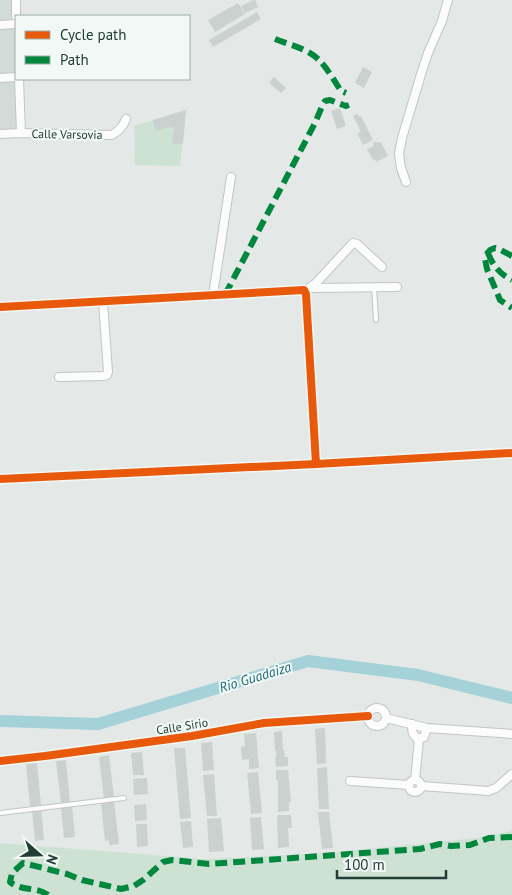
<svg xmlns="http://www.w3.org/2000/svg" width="512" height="895" font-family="'PT Sans',sans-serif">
<rect width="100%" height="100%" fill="#e4e9e7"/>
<path fill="#d2dbd7" d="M0,0h16v79l5,54 -21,1z"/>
<g fill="#cde2d3">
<path d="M186,110l-6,56 -45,-1 -1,-39z"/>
<path d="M512,828v67h-512v-52l205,16 122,-6 150,-15 34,-7z"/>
</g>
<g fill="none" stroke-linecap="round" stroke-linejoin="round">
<path stroke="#a4d2d8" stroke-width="12" d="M0,721l98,3 210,-63 110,14 94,23"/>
</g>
<g fill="#cbd1ce">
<path d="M253,0h2l3,7 -13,6 -4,-7z"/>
<path d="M238,3l7,11 -30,18 -7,-12z"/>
<path d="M257,12l4,7 -48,28 -4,-7z"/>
<path d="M363,67l9,5 -8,16 -9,-5z"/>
<path d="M274,77l12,11 -5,5 -12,-10z"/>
<path d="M340,108l6,18 -9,3 -6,-18z"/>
<path d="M186,110l-3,34h-11l2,-16 -4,-1 -14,4 -3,-11z"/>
<path d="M358,114l1,3 2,-1 12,24 -10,5 -6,-12 4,-1 -8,-16z"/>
<path d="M374,142h4v1l3,-1 7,14 -12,6 -1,-3 -2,1 -6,-11 7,-3 -1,-3z"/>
<path d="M325,728l1,35 -9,1 -2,-35z"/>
<path d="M282,731l1,19h1l1,7h3v9l-12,1 -1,-9 1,-1v-6h-1l-1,-19z"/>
<path d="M256,733l3,35 -10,1v-10l-7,1 -1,-13 4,-1 -1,-12z"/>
<path d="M212,742l2,28 -11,1 -2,-28z"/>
<path d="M174,748h11l6,70 -11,1z"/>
<path d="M142,752l2,23h-11l-2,-22z"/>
<path d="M109,755l5,43 -10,1 -5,-42z"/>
<path d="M66,760l4,42 -9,1 -5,-42z"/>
<path d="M37,763l4,42 -11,1 -4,-42z"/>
<path d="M327,767l2,42h-10l-2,-41z"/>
<path d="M276,770h12l3,32h-2v9l-11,1v-32h-2z"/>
<path d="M258,772l4,41 -11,1 -4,-41z"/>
<path d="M214,774l3,42h-10l-4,-41z"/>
<path d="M147,778l1,16 -14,1 -1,-16z"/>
<path d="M114,801l5,43 -10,1v-5l-4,1 -4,-38z"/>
<path d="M146,804l1,16 -12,1 -1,-16z"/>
<path d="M72,806l3,31 -11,1 -3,-31z"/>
<path d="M41,809l3,31 -9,1 -3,-31z"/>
<path d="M318,812h11l4,36 -11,1z"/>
<path d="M277,815h14l1,13h-4l1,19 -11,1z"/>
<path d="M261,817l3,32 -12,1 -2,-32z"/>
<path d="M221,818l3,33 -15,1 -2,-33z"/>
<path d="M191,821l2,26 -10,1 -3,-26z"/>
<path d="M136,824h11l1,22 -11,1z"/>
</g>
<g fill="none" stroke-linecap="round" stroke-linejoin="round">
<g stroke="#c1c6c4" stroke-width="6">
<g id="lane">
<path d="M374,287l2,33"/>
<path d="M0,813l124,-15"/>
</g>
</g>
<g stroke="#c1c6c4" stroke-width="10">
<g id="street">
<path d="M16,0v16"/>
<path d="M0,25l16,-1"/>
<path d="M0,78l16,-1"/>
<path d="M19,79l2,54"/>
<path d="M0,134l21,-1 91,2c7,-4 11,-8 14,-16"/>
<path d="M406,182l-5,-14 -2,-14 3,-16 20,-67 6,-18 14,-32 6,-21"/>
<path d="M310,287l3,1 84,-1"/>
<path d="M305,291l11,-8 37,-40 4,1 25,23"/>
<path d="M213,295l18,-118"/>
<path d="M0,307l304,-17 2,4 10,170"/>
<path d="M59,377l44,-1 4,-1 1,-3 -5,-70"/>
<path d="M0,479l316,-15 196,-11"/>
<circle cx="377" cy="717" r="9"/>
<path d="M386,718l41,10 85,6"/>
<path d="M412,724c0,8 0,12 7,15l5,-2 3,-9"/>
<path d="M0,761l45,-5 147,-20 72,-13 104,-7"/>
<circle cx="415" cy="786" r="6"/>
<path d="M415,780l4,-41"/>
<path d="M350,781l59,4"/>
<path d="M422,786l66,5 8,-3 16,-14"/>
</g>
</g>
<use href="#lane" stroke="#fbfcfb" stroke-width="4"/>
<use href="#street" stroke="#fbfcfb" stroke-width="8"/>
<g stroke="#00873e" stroke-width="6" stroke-dasharray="12 6" stroke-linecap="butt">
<path d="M275,39c15,6 31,9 43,20 8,7 17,23 23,32l5,2"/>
<path d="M488,253c5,13 12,21 24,27"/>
<path d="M512,256l-13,-7 -4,-1 -5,2 -4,5 -1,4 2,10 13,31 12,8"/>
<path d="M226,295l1,-4 88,-168 8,-19 2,-3 5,-1 16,6 3,-1"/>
<path d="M48,895c-12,-9 -25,-3 -38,-13l2,-9 11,-10 44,11 15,6 39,9 13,-3 9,-6 20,-18 9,-2 37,4 211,-15 20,-5 11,2 19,-1 19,-7 23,-1"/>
</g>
<g stroke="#f2f8f5" stroke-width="11">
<g id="cycleway">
<path d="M0,307l304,-17 2,4 10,170"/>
<path d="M0,479l316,-15 196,-11"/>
<path d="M0,761l45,-5 147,-20 72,-13 104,-7"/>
</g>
</g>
<use href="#cycleway" stroke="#e8590c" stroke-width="8"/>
</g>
<g text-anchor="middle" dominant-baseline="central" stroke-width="4" stroke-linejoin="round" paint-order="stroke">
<g font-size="12" fill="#213d35" stroke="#f2f8f5">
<text transform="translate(67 134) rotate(1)">Calle Varsovia</text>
<text transform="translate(182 726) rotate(-9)">Calle Sirio</text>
</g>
<g font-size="14" font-style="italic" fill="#1b6c79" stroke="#f2f8f5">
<text transform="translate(255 677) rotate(-17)">Rio Guadaiza</text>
</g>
</g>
<rect x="15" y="15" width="175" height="65" fill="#f2f8f5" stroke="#9eada8"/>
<rect x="25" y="31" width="25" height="8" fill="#e8590c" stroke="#9eada8"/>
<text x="60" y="40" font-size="15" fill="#213d35">Cycle path</text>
<rect x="25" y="56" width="25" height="8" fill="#00873e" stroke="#9eada8"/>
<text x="60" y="65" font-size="15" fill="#213d35">Path</text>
<g transform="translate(40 855) rotate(110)" stroke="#f2f8f5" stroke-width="4" paint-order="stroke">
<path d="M0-4L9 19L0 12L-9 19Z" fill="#213d35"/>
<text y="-8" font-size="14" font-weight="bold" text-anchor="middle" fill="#213d35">N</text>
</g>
<path d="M337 870v8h109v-8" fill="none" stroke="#213d35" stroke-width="2.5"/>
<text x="344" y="870" font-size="15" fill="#213d35" stroke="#f2f8f5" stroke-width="4" paint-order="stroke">100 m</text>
</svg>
